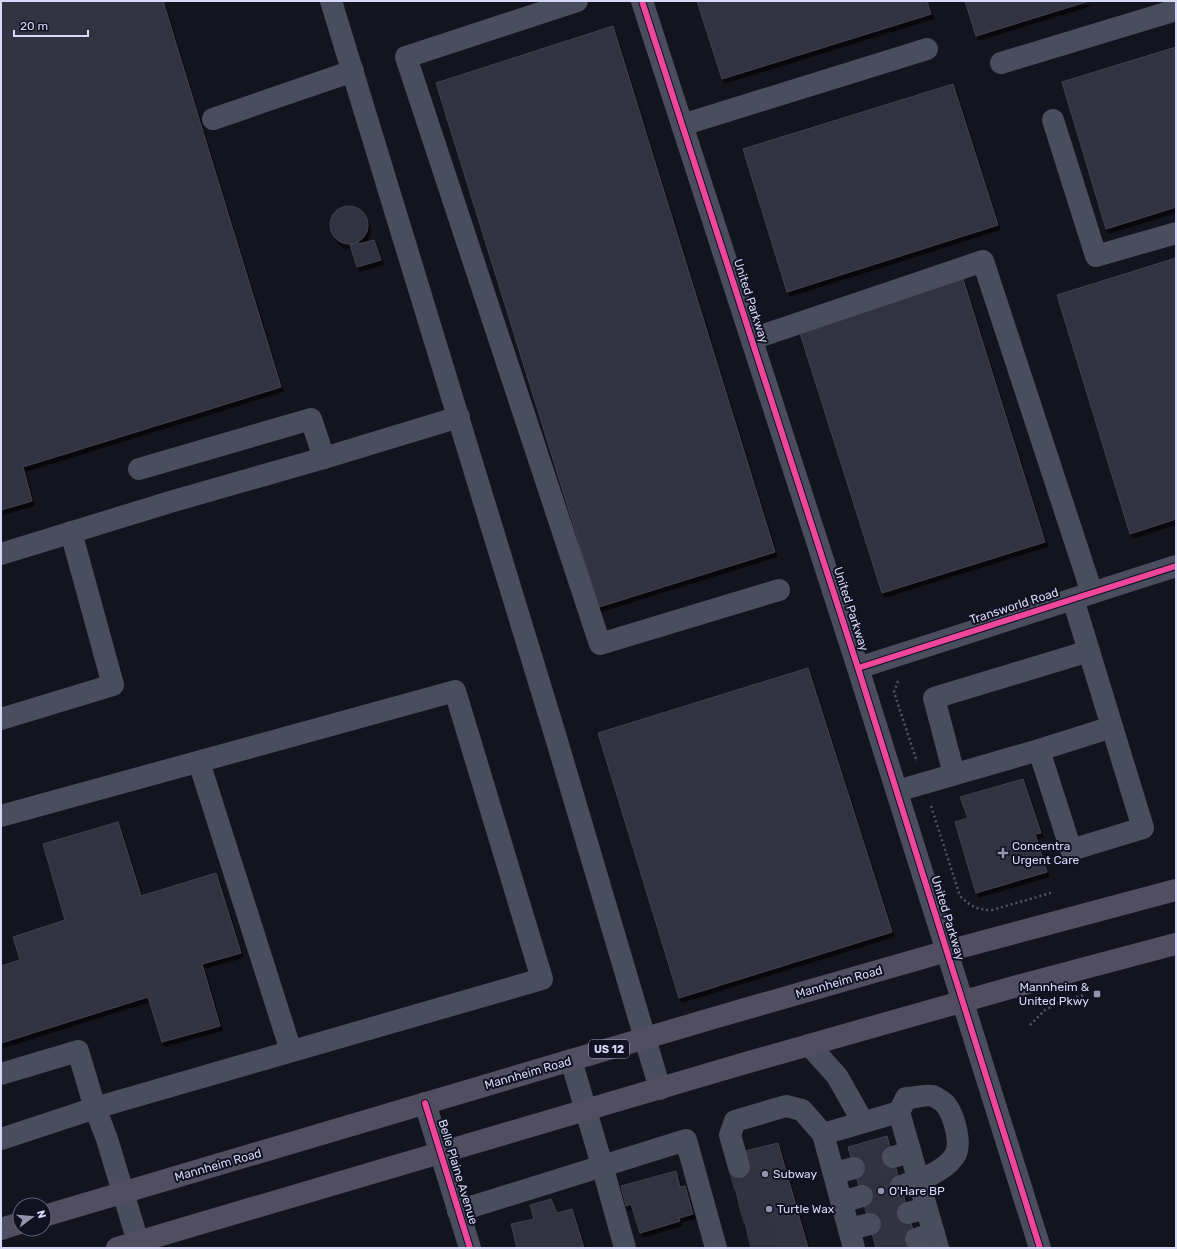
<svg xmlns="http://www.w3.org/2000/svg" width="1177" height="1249" font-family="Rubik,sans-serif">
<defs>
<filter id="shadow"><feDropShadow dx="2.5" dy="4.5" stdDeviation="0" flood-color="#0009"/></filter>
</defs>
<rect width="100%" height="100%" fill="#14141e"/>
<g fill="#323240" stroke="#414151" filter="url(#shadow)">
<path d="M1,1h162l118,386 -258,80 9,34 -31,9z"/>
<path d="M697,1h230l4,13 -209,65z"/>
<path d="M965,1h124l-113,35z"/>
<path d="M613,26l162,526 -176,55 -163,-524z"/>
<path d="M1176,47v160l-70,22 -44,-147z"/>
<path d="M953,84l45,141 -211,67 -44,-143z"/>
<circle cx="349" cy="225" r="19"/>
<path d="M374,240l7,20 -24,7 -7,-22 8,-3 1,2z"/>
<path d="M1176,258v261l-46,15 -73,-239z"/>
<path d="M962,276l83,266 -163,51 -84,-266z"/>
<path d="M808,668l84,264 -213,66 -81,-265z"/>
<path d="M1023,779l18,54 -6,1 12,38 -71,21 -21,-71 13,-4 -8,-21z"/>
<path d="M118,822l23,74 75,-23 25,80 -39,11 18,62 -58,16 -14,-45 -147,46v-77l19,-6 -7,-23 52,-17 -22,-76z"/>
<path d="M887,1136l6,21 25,91h-42l-28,-101z"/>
<path d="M778,1143l30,105h-56l-22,-78 15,-19z"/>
<path d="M676,1171l4,16 5,-1 8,28 -14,4 1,3 -40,12 -9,-29 -5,2 -5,-20z"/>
<path d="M551,1199l6,14 15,-4 12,39h-67l-6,-24 23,-5 -4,-14z"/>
</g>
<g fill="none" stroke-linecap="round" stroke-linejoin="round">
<g stroke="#31323f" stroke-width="22" stroke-dasharray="22 11" stroke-linecap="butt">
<path d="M739,1167l23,81"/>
<path d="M854,1168l39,-11"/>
<path d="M862,1196l39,-10"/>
<path d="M870,1224l38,-11"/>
<path d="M884,1248l32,-9"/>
</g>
<g stroke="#4c5a61" stroke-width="2.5" stroke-dasharray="2 3" stroke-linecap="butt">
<path d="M898,681l-4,11 23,70"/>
<path d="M931,806l29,90c10,10 17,14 32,14l62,-18"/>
<path d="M1030,1025l15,-15 16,-8 23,-7"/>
</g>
<g stroke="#4a4d5d" stroke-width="22">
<path d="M331,1l223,730 106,358"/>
<path d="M577,1l-171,56 194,587 179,-54"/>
<path d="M642,1l216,667 182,580"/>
<path d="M1001,63l175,-53"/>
<path d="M213,119l140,-48"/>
<path d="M1053,120l43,136 80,-23"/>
<path d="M682,125l245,-76"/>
<path d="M752,339l231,-78 109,332"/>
<path d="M324,458l135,-41"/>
<path d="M1,554l169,-52 154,-44 -13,-39 -172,50"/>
<path d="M858,668l318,-102"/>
<path d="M1,719l112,-34 -42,-153"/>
<path d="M1039,750l73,-23"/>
<path d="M199,762l92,289"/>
<path d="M954,774l-20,-76 155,-47"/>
<path d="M897,791l142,-41 32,100 72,-22 -70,-229"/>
<path d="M1,816l454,-125 87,288 -447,129 12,31 31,103"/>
<path d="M809,1045l28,31 26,46"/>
<path d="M571,1060l31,105 23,83"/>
<path d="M1,1074l77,-23 17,57 -94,31"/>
<path d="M425,1103l45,145"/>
<path d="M893,1157l17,-5"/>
<path d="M739,1167l-9,-32 5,-14 51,-15 16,4 21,24"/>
<path d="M835,1173l19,-5"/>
<path d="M901,1186c19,-6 41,-13 53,-29 9,-12 0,-41 -8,-52 -3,-4 -9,-7 -13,-9 -5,-2 -20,2 -27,2l-7,14c13,45 26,91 39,136"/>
<path d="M842,1202l20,-6"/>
<path d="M458,1211l228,-71 30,108"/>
<path d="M908,1213l18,-5"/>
<path d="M849,1229l21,-5"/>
<path d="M916,1239l18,-6"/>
<path d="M854,1248l-31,-114 76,-22"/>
</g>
<g stroke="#514e62" stroke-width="22">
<path d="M44,1216l673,-199 230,-66 229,-61"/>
<path d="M1,1229l19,-6"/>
<path d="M117,1248l625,-184 275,-78 159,-42"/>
</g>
<g stroke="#111121" stroke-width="8">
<g id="cycleway">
<path d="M642,1l216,667 182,580"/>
<path d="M858,668l318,-102"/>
<path d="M425,1103l45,145"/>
</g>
</g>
<use href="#cycleway" stroke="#ed469a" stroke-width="6"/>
</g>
<g fill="#9394ad" stroke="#111121" stroke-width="1.5">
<path d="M1001 847h4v4h4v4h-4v4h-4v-4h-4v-4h4z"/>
<rect x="1093" y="990" width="8" height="8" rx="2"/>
<circle cx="765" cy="1174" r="4"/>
<circle cx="881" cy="1191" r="4"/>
<circle cx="769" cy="1209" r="4"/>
</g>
<g text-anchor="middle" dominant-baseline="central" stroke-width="4" stroke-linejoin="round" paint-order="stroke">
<rect fill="#111121" stroke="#9c9db9" stroke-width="1" x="589" y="1040" width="40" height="18" rx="3"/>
<g font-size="11" font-weight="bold" fill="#d7d9fa">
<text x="609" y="1049">US 12</text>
</g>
<g font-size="12" fill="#d7d9fa" stroke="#111121">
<text transform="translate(751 301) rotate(72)">United Parkway</text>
<text transform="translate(1014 606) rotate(-18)">Transworld Road</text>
<text transform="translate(851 609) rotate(72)">United Parkway</text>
<text transform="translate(948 918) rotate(73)">United Parkway</text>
<text transform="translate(839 982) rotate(-16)">Mannheim Road</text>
<text transform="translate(528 1073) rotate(-16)">Mannheim Road</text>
<text transform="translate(218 1165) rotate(-16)">Mannheim Road</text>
<text transform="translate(458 1172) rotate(73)">Belle Plaine Avenue</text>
</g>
<g font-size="12" fill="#d7d9fa" stroke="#111121" text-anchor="start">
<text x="1012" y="846">Concentra<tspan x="1012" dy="14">Urgent Care</tspan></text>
<text x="1089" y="987" text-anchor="end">Mannheim &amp;<tspan x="1089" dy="14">United Pkwy</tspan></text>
<text x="773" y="1174">Subway</text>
<text x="889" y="1191">O'Hare BP</text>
<text x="777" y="1209">Turtle Wax</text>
</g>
</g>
<rect width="1177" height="1249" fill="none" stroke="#d7d9fa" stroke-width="4"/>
<g transform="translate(32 1217) rotate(74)"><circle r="19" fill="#111121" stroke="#606178"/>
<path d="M0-3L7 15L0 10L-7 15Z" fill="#9394ad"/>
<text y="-6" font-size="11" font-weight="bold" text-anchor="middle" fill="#d7d9fa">N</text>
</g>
<path d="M14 30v6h74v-6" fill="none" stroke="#d7d9fa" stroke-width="2"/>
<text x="20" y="30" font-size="12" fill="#d7d9fa" stroke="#111121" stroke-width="3" paint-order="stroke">20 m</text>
</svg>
